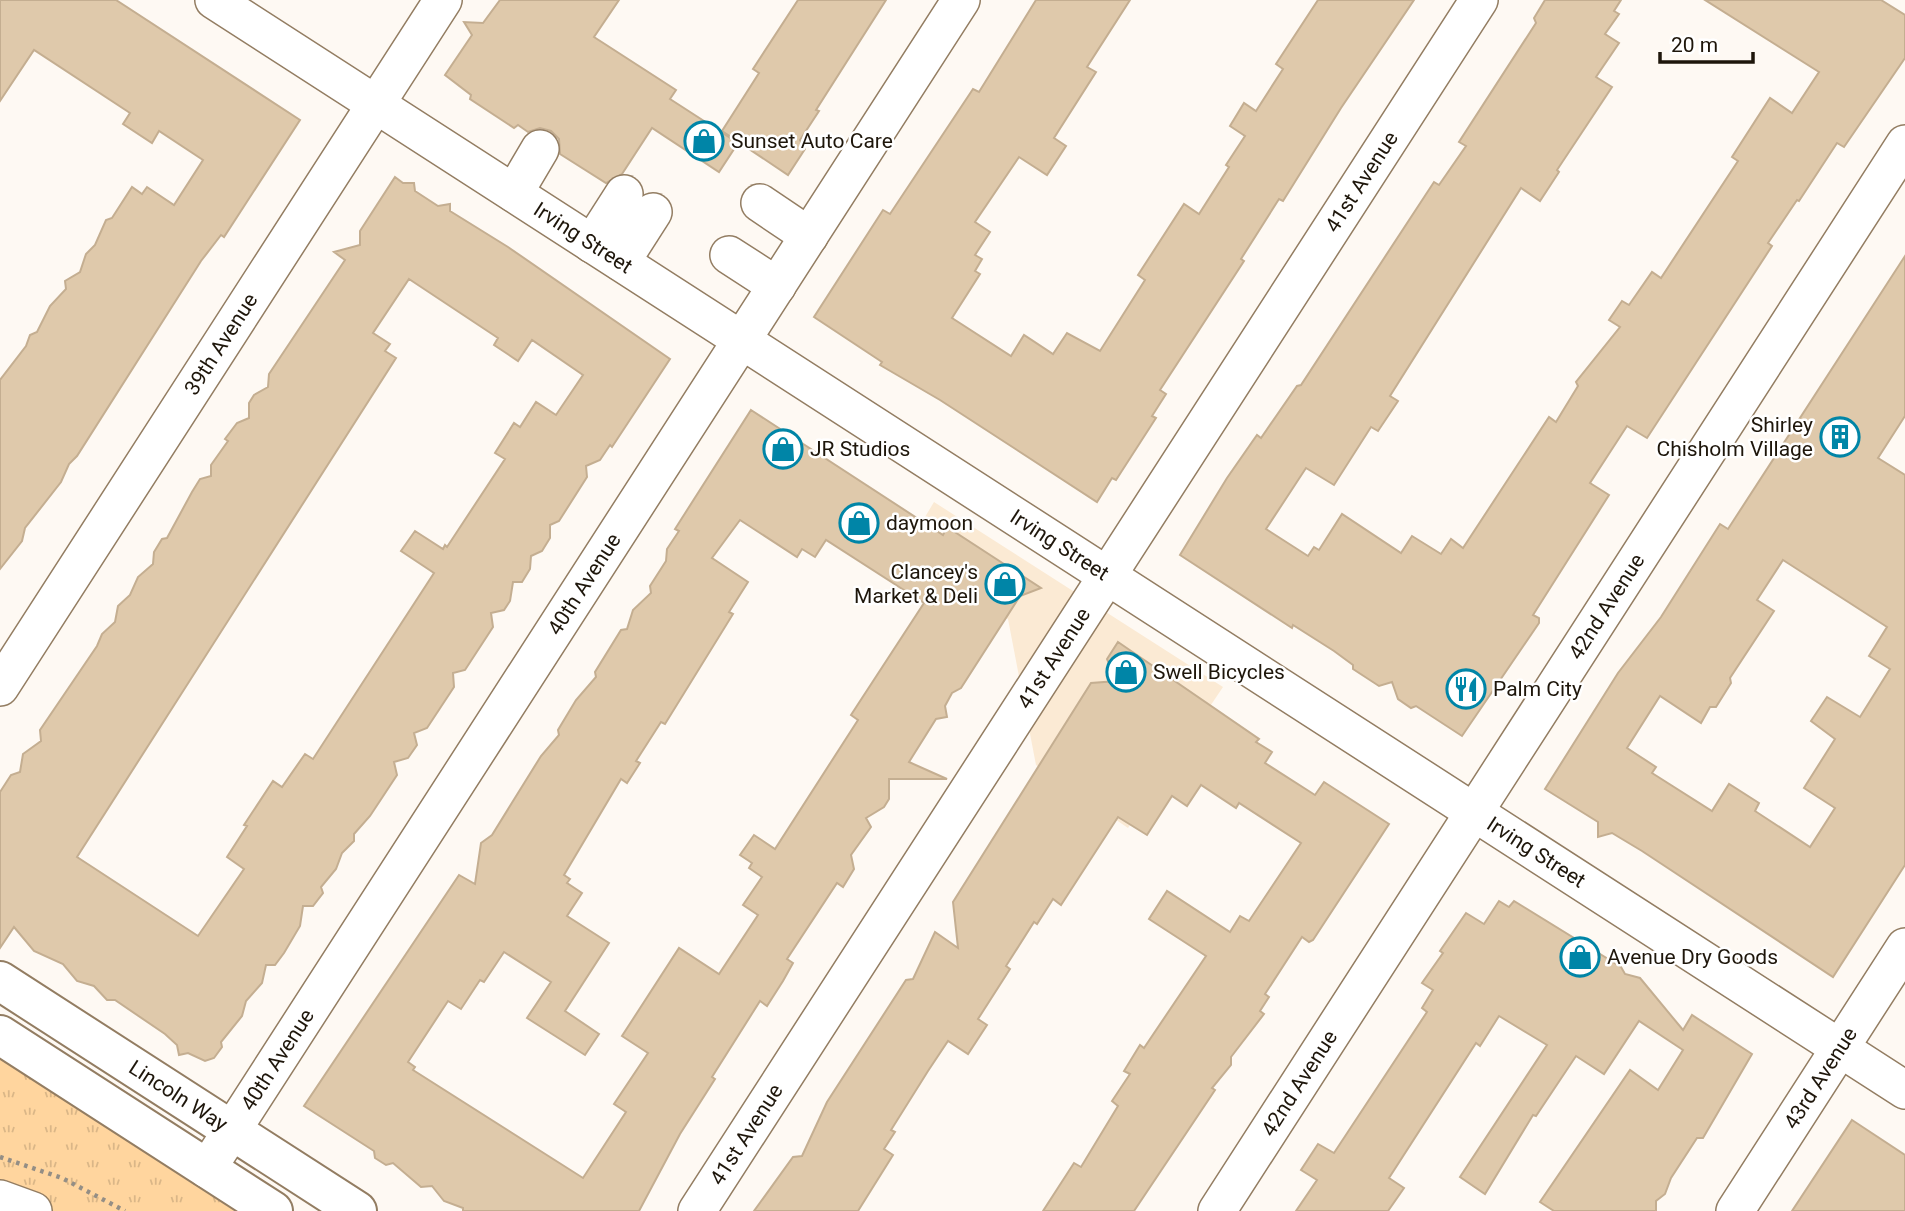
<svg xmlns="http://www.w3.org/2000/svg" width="1905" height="1211" font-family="Roboto,sans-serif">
<defs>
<pattern id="park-tufts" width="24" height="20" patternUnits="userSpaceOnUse" patternTransform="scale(1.75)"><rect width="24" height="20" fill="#ffd59e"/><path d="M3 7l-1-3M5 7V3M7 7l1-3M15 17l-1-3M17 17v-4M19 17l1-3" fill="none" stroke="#dab687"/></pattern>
</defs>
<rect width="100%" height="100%" fill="#fef9f3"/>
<path fill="#fbead4" d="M934,502l289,185 -95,141 -92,-63 -28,-146 -104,-67z"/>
<path fill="url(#park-tufts)" d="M0,1059l235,152h-235z"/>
<g fill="#dfc9ab" stroke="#c4ae91" stroke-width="2" fill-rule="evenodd">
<path d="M0,0h116l184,120 -76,117 -3,-2 -20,26 -124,195 -8,8 -8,18 -36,46 -3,13 -22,28v-189l26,-34 4,-11 7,-3 13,-26 16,-17 -1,-8 15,-9 6,-18 9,-9 11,-25 6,-2 20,-31 10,7 5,-7 27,18 29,-45 -44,-29 -7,12 -29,-19 7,-11 -96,-63 -34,51z"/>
<path d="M500,0h119l-25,37 82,53 -6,9 68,44 -19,29 -67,-44 -30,46 -16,9 -46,-29 -1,-15 -8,-8 -11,-3 -12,4 -10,-7 -4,3 -44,-29 1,-4 -26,-20 27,-40 -8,-13 19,1z"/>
<path d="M798,0h88l-70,110 3,1 -19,29 5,9 -17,26 -66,-44 37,-58 -6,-4z"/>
<path d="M1036,0h94l-43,67 9,5 -42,66 12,8 -19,29 -28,-18 -44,65 15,10 -15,23 7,4 -7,12 5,3 -28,44 59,38 13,-21 29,19 14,-21 33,18 45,-71 -7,-5 46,-71 15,10 30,-47 -3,-2 19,-29 -15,-10 14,-23 12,8 27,-42 -7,-5 42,-64h96l-73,108 -58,93 -4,-2 -38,60 3,2 -84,129 6,4 -14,22 4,2 -40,62 -4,-2 -15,24 -157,-102 -60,-35 2,-3 -68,-45 69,-107 7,4 83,-125 6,3z"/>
<path d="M1545,0h76l-7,11 5,3 -14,20 14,9 -23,34 16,10 -55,83 2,2 -19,29 -19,-13 -131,208 8,5 -20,30 -7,-4 -37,58 -28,-17 -19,29 -21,32 42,27 6,-9 5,3 23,-36 59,39 11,-17 29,18 10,-15 12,9 86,-131 7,5 22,-36 -2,-4 44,-55 -11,-7 13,-19 7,4 23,-33 9,6 77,-117 -6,-4 38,-59 22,15 27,-41 -114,-72h176l24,15v43l-61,89 -7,-4 -38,58 -2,-1 -29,43 4,3 -125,192 -20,-12 -37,57 19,12 -76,120 6,3v5l-77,113 -46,-30 -5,2 -13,-9 -6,-17 -13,4 -26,-17v-4l-19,-14 -41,-26 -1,3 -112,-73 47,-77 30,-43 4,3 36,-52 4,-1 133,-203 5,3 27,-39 -7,-4 77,-119 -2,-5z"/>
<path d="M395,177l8,6h11l1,8 23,15 12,-2v7l58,36 162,112 -58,88 -2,-2 -10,15 -14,6 1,11 -28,44 -9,4v13l-8,13 -11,5 -1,13 -8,13h-9l-3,19 -6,9 -13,3 2,14 -28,43 -12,3 1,14 -27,41 -13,5 3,12 -9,13 -14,4 3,13 -27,41 -16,18v7l-12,12 -6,16 -15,18 2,6 -10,13h-10l-3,20 -16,27 -9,12h-9l-4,18 -16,18 -4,15 -21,26 1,5 -8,11 -9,3 -17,-8 -9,2 -2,-10 -12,-11 -50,-34h-8l-13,-14 -17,-5 -14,-17 -29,-13 -20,-24 -14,21v-156l11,-17 9,-3 3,-18 18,-13 -1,-11 57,-84 5,-12 13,-12 3,-16 12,-11 8,-18 15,-13 1,-12 8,-13 5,-1 25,-46 8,-13 11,-3v-11l17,-24 -3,-2 12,-16 12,-5v-15l5,-8 14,-8 1,-13 76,-114 -11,-8 26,-7v-14zM409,279l89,59 -4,7 24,16 14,-21 51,35 -27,40 -20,-13 -16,25 -6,-4 -19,30 10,6 -58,88 -2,-2 -2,4 -28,-18 -14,20 33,22 -121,186 -8,-5 -23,33 -9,-6 -29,44 3,1 -20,31 17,12 -46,67 -121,-79 319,-499 -11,-7 5,-7 -17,-11z"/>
<path d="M1905,256v160l-27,42 27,17v390l-72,112 -191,-126 -30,-18 -14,4v-15l-53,-33 73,-116 43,-56 59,-93 8,5zM1783,560l104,67 -18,29 21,13 -30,48 -33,-20 -16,24 24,18 -31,49 31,20 -25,39 -55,-36 4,-8 -30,-19 -17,27 -60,-38 4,-6 -29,-19 33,-52 41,27 9,-16h6l15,-24 -1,-5 44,-67 -17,-11z"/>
<path d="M751,410l192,125 4,-8 94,61 -21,8 -59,92 -9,5 -7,13 2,11 -11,2 -27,43 38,17h-58v20l-5,8 -18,11 5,9 -20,28 3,14 -11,18 -6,-4 -50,76 6,4 -10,18 -16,25 -7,-5 -48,76 3,2 -35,55 -41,77h-176v-3l-19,-7 -12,-15 -11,1 -28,-24 -7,2 -11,-7 -1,-7 -70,-45 155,-231 16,9 6,-41 11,-8 49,-79 18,-21 -1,-5 18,-30 20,-23 -1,-5 26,-42 6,-1 6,-19 18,-17 -1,-7 16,-25 1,-12 12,-18 -4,-2zM740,520l57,37 5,-8 13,8 11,-17 98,63 -73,112 7,5 -83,129 -21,-14 -14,20 12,8 -3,5 13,9 -19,28 15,10 -39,59 -40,-26 -57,88 26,17 -34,51 12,8 -43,66 -170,-108 2,-3 -7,-5 40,-61 13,8 19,-29 4,2 20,-30 47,30 -24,36 58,37 14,-21 -34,-23 44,-68 -42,-27 15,-23 -15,-10 3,-4 -6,-4 57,-96 6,4 13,-20 -4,-2 25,-39 4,2 68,-110 -4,-2 19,-30 -36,-24z"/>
<path d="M1118,642l141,97 -3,3 16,10 -7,11 50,32 9,-13 65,42 -76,116 -4,2 -7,-5 -37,57 4,3 -9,14 4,3 -33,43v8l-19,23 3,2 -81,121h-91l31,-48 7,4 37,-61 -6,-5 18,-27 -6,-3 16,-26 4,3 62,-92 -57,-37 18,-28 63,41 10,-16 9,5 52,-78 -62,-40 -3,5 -35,-23 -14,21 -15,-10 -25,39 -29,-18 -57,88 -8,-6 -16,25 -3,-2 -28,44 4,3 -32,50 9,6 -19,29 -20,-13 -20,30 -37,59 4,2 -11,17 9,6 -35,56h-104l39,-54 9,-1 25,-54 79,-122 7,-1 22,-47 23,16 -5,-46 138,-219 26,-2 -10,-22z"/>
<path d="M1499,901l10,6 5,-6 107,66 4,7 15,4 43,52 9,-15 60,39 -49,84h-6l-26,40 -6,16 -9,7v10h-102l-14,-9 90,-132 28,20 25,-40 -44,-29 -35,53 -28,-18 -40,60 -3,-1 -48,79 -25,-17 87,-132 -48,-29 -19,30 -4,-3 -87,135 15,10 -16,23h-92l21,-31 -16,-10 17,-26 16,9 93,-141 -5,-4 11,-18 -11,-7 21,-30 -3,-2 26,-38 18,11z"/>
<path d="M1852,1120l53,35v56h-113z"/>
</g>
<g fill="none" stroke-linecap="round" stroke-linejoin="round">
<g stroke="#937d62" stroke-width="40">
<g id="minor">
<path id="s1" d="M214,0l1691,1090"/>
<path d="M514,193l26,-44"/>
<path d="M760,203l49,33"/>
<path d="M592,244l32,-50"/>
<path d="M729,255l48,31"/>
<path d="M621,262l32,-50"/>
<path id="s2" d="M0,687l443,-687"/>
<path id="s3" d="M207,1169l754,-1169"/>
<path d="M0,1199l33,12"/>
<path id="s4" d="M697,1211l782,-1211"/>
<path id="s5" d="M1217,1211l688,-1067"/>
<path id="s6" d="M1735,1211l170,-264"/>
</g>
</g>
<g stroke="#937d62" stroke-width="42">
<g id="major">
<path id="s7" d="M0,981l357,230"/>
<path d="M0,1035l273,176"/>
</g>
</g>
<path stroke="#948e85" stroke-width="4.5" stroke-dasharray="3.5 5" stroke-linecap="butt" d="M0,1157l62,21 63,33"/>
<use href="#minor" stroke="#fff" stroke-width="37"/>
<use href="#major" stroke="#fff" stroke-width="38"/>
</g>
<defs>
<g id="shop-ring" transform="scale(2.0125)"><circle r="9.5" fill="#fff" stroke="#0085a7" stroke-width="1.5"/><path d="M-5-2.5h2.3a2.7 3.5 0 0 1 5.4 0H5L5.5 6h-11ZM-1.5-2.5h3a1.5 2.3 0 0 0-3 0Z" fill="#0085a7"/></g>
<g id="building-ring" transform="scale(2.0125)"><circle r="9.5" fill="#fff" stroke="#0085a7" stroke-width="1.5"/><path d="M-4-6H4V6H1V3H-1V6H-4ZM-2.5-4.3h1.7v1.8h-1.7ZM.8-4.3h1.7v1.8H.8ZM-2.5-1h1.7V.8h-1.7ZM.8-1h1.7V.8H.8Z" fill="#0085a7"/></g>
<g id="restaurant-ring" transform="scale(2.0125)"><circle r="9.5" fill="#fff" stroke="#0085a7" stroke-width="1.5"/><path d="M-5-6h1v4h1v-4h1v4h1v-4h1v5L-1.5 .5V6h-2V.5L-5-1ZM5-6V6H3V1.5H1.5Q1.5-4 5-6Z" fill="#0085a7"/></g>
</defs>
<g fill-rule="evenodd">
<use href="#shop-ring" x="704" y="141"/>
<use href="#building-ring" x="1840" y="437"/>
<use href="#shop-ring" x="783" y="449"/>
<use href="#shop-ring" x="859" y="523"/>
<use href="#shop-ring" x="1005" y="584"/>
<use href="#shop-ring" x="1126" y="672"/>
<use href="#restaurant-ring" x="1466" y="689"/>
<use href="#shop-ring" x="1580" y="957"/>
</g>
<g text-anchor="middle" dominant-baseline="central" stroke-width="5" stroke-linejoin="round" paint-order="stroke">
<g font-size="21" fill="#1e160b" stroke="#fff" text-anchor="start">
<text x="731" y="141">Sunset Auto Care</text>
<text x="1813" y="425" text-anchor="end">Shirley<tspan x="1813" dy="24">Chisholm Village</tspan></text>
<text x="810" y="449">JR Studios</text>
<text x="886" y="523">daymoon</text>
<text x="978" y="572" text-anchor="end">Clancey's<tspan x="978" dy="24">Market &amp; Deli</tspan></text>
<text x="1153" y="672">Swell Bicycles</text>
<text x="1493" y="689">Palm City</text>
<text x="1607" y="957">Avenue Dry Goods</text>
</g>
<g font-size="21" fill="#1e160b" stroke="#fff">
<text stroke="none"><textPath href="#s4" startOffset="1225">41st Avenue</textPath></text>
<text stroke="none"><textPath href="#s1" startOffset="439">Irving Street</textPath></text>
<text stroke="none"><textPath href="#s2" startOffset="408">39th Avenue</textPath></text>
<text stroke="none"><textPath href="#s1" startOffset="1006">Irving Street</textPath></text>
<text stroke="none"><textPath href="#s3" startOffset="696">40th Avenue</textPath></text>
<text stroke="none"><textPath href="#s5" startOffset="719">42nd Avenue</textPath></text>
<text stroke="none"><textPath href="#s4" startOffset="658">41st Avenue</textPath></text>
<text stroke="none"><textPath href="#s1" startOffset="1573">Irving Street</textPath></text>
<text stroke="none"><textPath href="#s3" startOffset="130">40th Avenue</textPath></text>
<text stroke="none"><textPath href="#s6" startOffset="158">43rd Avenue</textPath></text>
<text stroke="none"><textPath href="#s5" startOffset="152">42nd Avenue</textPath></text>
<text stroke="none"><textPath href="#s7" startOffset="212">Lincoln Way</textPath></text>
<text stroke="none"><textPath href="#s4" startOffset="91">41st Avenue</textPath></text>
</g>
</g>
<path d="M1660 52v10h93v-10" fill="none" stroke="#1e160b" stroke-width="3.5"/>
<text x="1671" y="52" font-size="21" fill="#1e160b" stroke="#ffffff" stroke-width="5" paint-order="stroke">20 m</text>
</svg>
